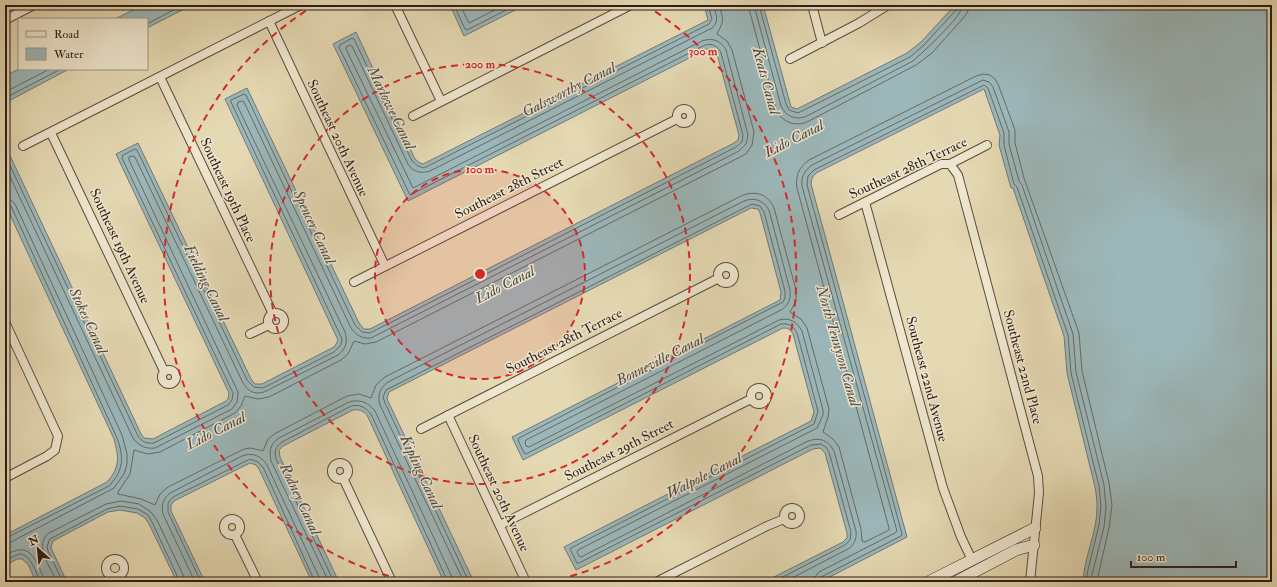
<svg xmlns="http://www.w3.org/2000/svg" width="1277" height="587" font-family="'IM FELL Double Pica',serif">
<rect width="100%" height="100%" fill="#e5d9b3"/>
<filter id="stains"><feTurbulence type="fractalNoise" baseFrequency=".005" numOctaves="4"/><feColorMatrix values="0 0 0 0 .2 0 0 0 0 .09 0 0 0 0 .02 0 0 0 .5 -.17"/></filter>
<radialGradient id="worn" r=".72"><stop offset=".6" stop-color="#630" stop-opacity="0"/><stop offset="1" stop-color="#630" stop-opacity=".3"/></radialGradient>
<g fill="#9cb7b9" stroke="#707978">
<path d="M143,5h49l-45,23v-9h-32z"/>
<path d="M450,5h75l-61,31z"/>
<path d="M704,5h59l27,98 1,4 6,2 110,-56 14,-11 34,-37h317v577h-189c1,-26 15,-51 14,-77 0,-6 -1,-12 -2,-18l-28,-114 -3,-37 -51,-148h-2l-12,-43 1,-10 -16,-46 -168,84 -4,5 -1,6 96,353 -87,45h-56l79,-40 4,-4v-5l-22,-80 -5,-5 -7,1 -237,121 -12,-23 247,-126 3,-9 -21,-78c-3,-5 -5,-6 -10,-6l-260,132 -11,-23 268,-137 1,-8 -21,-79 -2,-4 -7,-1 -362,184 -2,6 1,3 86,181h-30l-77,-167c-4,-4 -8,-6 -14,-5l-70,36 -4,4 1,7 59,125h-27l-53,-113 -3,-4 -6,-2 -76,38 -3,4v6l34,71h-28l-28,-58 -4,-6 -8,-5 -17,-3 -12,2 -55,29 -2,6 1,3 15,32h-31l-8,-18 -6,-5h-5l-12,7v-31l102,-53c13,-15 12,-24 7,-43l-109,-235v-59l136,289 3,4 9,1 73,-38 2,-2 1,-6 -113,-239 22,-11 113,236 4,5h7l70,-36 3,-2 3,-6 -113,-241 22,-11 112,235 5,6h6l364,-186 4,-3 1,-5 -22,-81 -4,-5h-6l-299,152 -75,-157 23,-12 59,127 5,4 3,1 285,-144z"/>
<path d="M19,69h50l-64,34v-27z"/>
</g>
<g fill="none" stroke-linecap="round" stroke-linejoin="round">
<g stroke="#646a68" stroke-width="1">
<path d="M454,5l11,24 2,1 49,-25"/>
<path d="M460,5l9,18 36,-18"/>
<path d="M719,5c5,16 5,15 -2,29l10,7 5,9 22,82 -2,13 -6,9 -370,188 -11,2 -11,-3 -6,13 -7,6 -72,37 -11,2 -13,-3 -4,10 -6,7 -75,39 -12,2 -14,-4 -4,24 -12,18v2l23,5 14,6 5,-11 8,-7 76,-38 7,-1 12,3 5,-12 8,-6 71,-37 12,-2 12,4 5,-13 9,-8 356,-181c14,-6 27,-2 33,12l22,82v11l-6,11 11,7 6,9 22,81 -1,8 -5,15 10,7 6,8 22,82 1,12 3,1 24,-12v-2l-92,-340c-2,-12 2,-21 12,-28l167,-84 7,-2 7,1 5,4 3,5 17,46v13l9,35 55,155 3,38 27,112 3,22 -3,23 -11,48v6"/>
<path d="M748,5l28,104c6,13 18,18 31,13l109,-57 16,-12 33,-37 3,-5 1,-6"/>
<path d="M754,5l27,101c5,10 13,14 24,11l108,-56c10,-9 49,-44 50,-56"/>
<path d="M759,5l27,99 3,6 9,3 112,-56 14,-12 33,-36 1,-4"/>
<path d="M147,24l36,-19"/>
<path d="M5,92l45,-23"/>
<path d="M5,98l56,-29"/>
<path d="M5,155l133,281c4,6 9,8 16,7l74,-38 4,-5 1,-7 -111,-235 1,-3 12,-6 2,1 110,230 7,7 9,1 71,-36 7,-7 1,-6 -111,-237v-2l13,-6 2,1 109,230 7,7 8,1 366,-186 6,-5 1,-7 -22,-82c-3,-7 -9,-10 -16,-8l-295,150 -71,-148 1,-2 12,-7 2,1 58,122 6,5 6,2 285,-144 3,-5 -4,-14"/>
<path d="M5,166l128,272c6,8 12,11 22,10l77,-39 5,-7 1,-10 -109,-232v-3l4,-1 2,1 108,226c5,8 11,12 21,9l74,-37c8,-6 10,-13 7,-23l-108,-227 1,-3 4,-1 2,1 107,226c5,7 11,11 20,10l368,-187 7,-7 2,-9 -22,-85c-5,-9 -13,-13 -24,-9l-289,147 -67,-139v-2l4,-2 2,1 56,118c5,8 13,10 22,7l282,-143c8,-7 4,-14 1,-23"/>
<path d="M5,199l6,1 4,4 107,231 5,19v10l-3,10 -10,14 -103,54 -6,1"/>
<path d="M5,204h3l3,2 106,232c7,19 7,32 -8,48l-101,51 -3,1"/>
<path d="M5,555c18,-9 25,-7 34,12 2,5 5,10 5,15"/>
<path d="M5,561c4,-2 10,-6 15,-7 10,0 18,20 19,28"/>
<path d="M57,582c-6,-14 -24,-37 -8,-49l57,-29 15,-3 18,3 12,8 6,8 27,57 1,5"/>
<path d="M63,582l-15,-31 -1,-5 3,-7 57,-30 13,-3 18,3 10,6 4,7 28,60"/>
<path d="M195,582l-32,-68c-2,-9 0,-15 7,-21l72,-37c11,-4 19,0 25,9l52,112 1,5"/>
<path d="M201,582l-33,-70v-9l5,-6 77,-38 8,3 5,5 52,115"/>
<path d="M329,582l-58,-121c-2,-10 -1,-17 8,-23l70,-36c11,-3 19,0 26,9l77,166 1,5"/>
<path d="M334,582l-58,-123c-2,-7 -1,-12 6,-17l69,-36c9,-2 14,1 20,8l77,168"/>
<path d="M464,582l-84,-177c-3,-10 0,-17 8,-23l356,-181c10,-4 19,-1 25,9l21,80c1,9 -1,15 -9,20l-255,130 -1,2 1,4 3,1 250,-127c11,-3 18,2 23,11l21,79v5l-6,13 -239,122 -1,2 2,4 2,1 227,-116c12,-4 20,-1 26,10l22,80c1,8 -2,14 -8,18l-64,33"/>
<path d="M469,582l-84,-179 -2,-6 3,-7 366,-186 8,2 4,6 21,79v7l-2,4 -264,136 -1,2 6,13 2,1 255,-130c8,-1 12,2 16,9l21,78 -4,13 -243,124 -1,1 7,14h2l232,-118 10,-1 5,3 3,5 22,80 -1,8 -5,5 -72,37"/>
<path d="M814,582l1,-5 4,-5 76,-39 2,-2 -95,-345c-1,-9 2,-15 10,-21l171,-85 6,2 4,5 16,45v12l10,37 3,4 51,149 3,38 28,113 2,22 -2,20 -12,48v7"/>
<path d="M819,582l2,-5 80,-41 1,-2 -95,-349 1,-9 6,-6 170,-85 4,3 16,45v12l10,39 3,3 51,148 3,38 28,113 2,20 -2,19 -12,49v8"/>
</g>
<g stroke="#5b4b3d" stroke-width="10">
<g id="street">
<path d="M395,5l46,96"/>
<path d="M812,5l10,38"/>
<path d="M5,20l29,-15"/>
<path d="M269,21l116,245"/>
<path d="M790,59l69,-36 29,-18"/>
<path d="M160,77l113,237"/>
<circle cx="684" cy="116" r="7"/>
<path d="M413,116l218,-111"/>
<path d="M51,133l113,238"/>
<path d="M23,146l278,-141"/>
<path d="M950,164l8,11 80,301 1,17 -9,89"/>
<path d="M865,202l78,286 18,49 11,23"/>
<path d="M839,215l102,-51h9l37,-19"/>
<circle cx="726" cy="275" r="8"/>
<path d="M354,282l323,-163"/>
<circle cx="276" cy="321" r="8"/>
<path d="M5,322l53,114 -3,14 -8,6 -42,22"/>
<path d="M250,334l19,-9"/>
<circle cx="169" cy="377" r="7"/>
<circle cx="759" cy="396" r="8"/>
<path d="M448,415l78,167"/>
<path d="M421,429l298,-151"/>
<circle cx="340" cy="471" r="8"/>
<path d="M343,478l49,104"/>
<circle cx="792" cy="516" r="8"/>
<circle cx="232" cy="527" r="8"/>
<path d="M500,525l251,-126"/>
<path d="M235,535l23,47"/>
<circle cx="115" cy="568" r="9"/>
<path d="M656,582l111,-56 17,-7"/>
</g>
</g>
<g stroke="#2d1c16" stroke-width="12">
<g id="secondary">
<path d="M928,582l107,-54"/>
<path d="M955,582l61,-32 18,-5"/>
</g>
</g>
<use href="#street" stroke="#eee6ce" stroke-width="8"/>
<use href="#secondary" stroke="#eee6ce" stroke-width="11"/>
</g>
<circle cx="480" cy="274" r="105" fill="#d62828" fill-opacity=".12"/>
<g fill="none" stroke="#d62828" stroke-width="2" stroke-dasharray="7 5">
<circle cx="480" cy="274" r="105"/>
<circle cx="480" cy="274" r="210"/>
<path d="M412 582A315 315 0 0 1 315 5M645 5A315 315 0 0 1 548 582"/>
</g>
<g text-anchor="middle" dominant-baseline="central" stroke-width="3" stroke-linejoin="round" paint-order="stroke">
<g font-size="14" fill="#2d1c16" stroke="#eee6ce">
<text transform="translate(338 138) rotate(65)">Southeast 20th Avenue</text>
<text transform="translate(908 168) rotate(-25)">Southeast 28th Terrace</text>
<text transform="translate(509 188) rotate(-27)">Southeast 28th Street</text>
<text transform="translate(228 190) rotate(65)">Southeast 19th Place</text>
<text transform="translate(120 246) rotate(65)">Southeast 19th Avenue</text>
<text transform="translate(564 341) rotate(-27)">Southeast 28th Terrace</text>
<text transform="translate(1023 367) rotate(75)">Southeast 22nd Place</text>
<text transform="translate(927 379) rotate(75)">Southeast 22nd Avenue</text>
<text transform="translate(619 450) rotate(-27)">Southeast 29th Street</text>
<text transform="translate(499 493) rotate(65)">Southeast 20th Avenue</text>
</g>
<g font-size="15" font-style="italic" fill="#4e4a47" stroke="#eee6ce">
<text transform="translate(766 81) rotate(75)">Keats Canal</text>
<text transform="translate(569 90) rotate(-27)">Galsworthy Canal</text>
<text transform="translate(391 108) rotate(64)">Marlowe Canal</text>
<text transform="translate(794 139) rotate(-27)">Lido Canal</text>
<text transform="translate(314 227) rotate(65)">Spencer Canal</text>
<text transform="translate(206 283) rotate(64)">Fielding Canal</text>
<text transform="translate(505 285) rotate(-27)">Lido Canal</text>
<text transform="translate(88 321) rotate(65)">Stokes Canal</text>
<text transform="translate(838 346) rotate(74)">North Tennyson Canal</text>
<text transform="translate(660 360) rotate(-27)">Bonneville Canal</text>
<text transform="translate(216 431) rotate(-27)">Lido Canal</text>
<text transform="translate(421 472) rotate(65)">Kipling Canal</text>
<text transform="translate(704 476) rotate(-27)">Walpole Canal</text>
<text transform="translate(300 499) rotate(65)">Rodney Canal</text>
</g>
</g>
<circle cx="480" cy="274" r="6" fill="#d62828" stroke="#eee6ce" stroke-width="2"/>
<g font-size="12" text-anchor="middle" font-weight="bold" fill="#d62828" stroke="#eee6ce" stroke-width="3" stroke-linejoin="round" paint-order="stroke">
<text x="703" y="55">300 m</text>
<text x="480" y="68">200 m</text>
<text x="480" y="173">100 m</text>
</g>
<rect width="1277" height="587" fill="none" stroke="#e5d9b3" stroke-width="20"/>
<rect x="6" y="6" width="1265" height="575" fill="none" stroke="#2d1c16" stroke-width="2"/>
<rect x="10" y="10" width="1257" height="567" fill="none" stroke="#2d1c16"/>
<rect x="18" y="18" width="130" height="52" fill="#eee6ce" stroke="#a19584"/>
<rect x="26" y="31" width="20" height="6" fill="#eee6ce" stroke="#a19584"/>
<text x="54" y="38" font-size="12" fill="#2d1c16">Road</text>
<rect x="26" y="48" width="20" height="12" fill="#9cb7b9" stroke="#a19584"/>
<text x="54" y="58" font-size="12" fill="#2d1c16">Water</text>
<g transform="translate(38 549) rotate(333)" stroke="#eee6ce" stroke-width="3" paint-order="stroke">
<path d="M0-3L7 15L0 10L-7 15Z" fill="#2d1c16"/>
<text y="-6" font-size="11" font-weight="bold" text-anchor="middle" fill="#2d1c16">N</text>
</g>
<path d="M1131 561v6h105v-6" fill="none" stroke="#2d1c16" stroke-width="2"/>
<text x="1137" y="561" font-size="12" fill="#2d1c16" stroke="#eee6ce" stroke-width="3" paint-order="stroke">100 m</text>
<rect width="100%" height="100%" filter="url(#stains)"/>
<rect width="100%" height="100%" fill="url(#worn)"/>
</svg>
